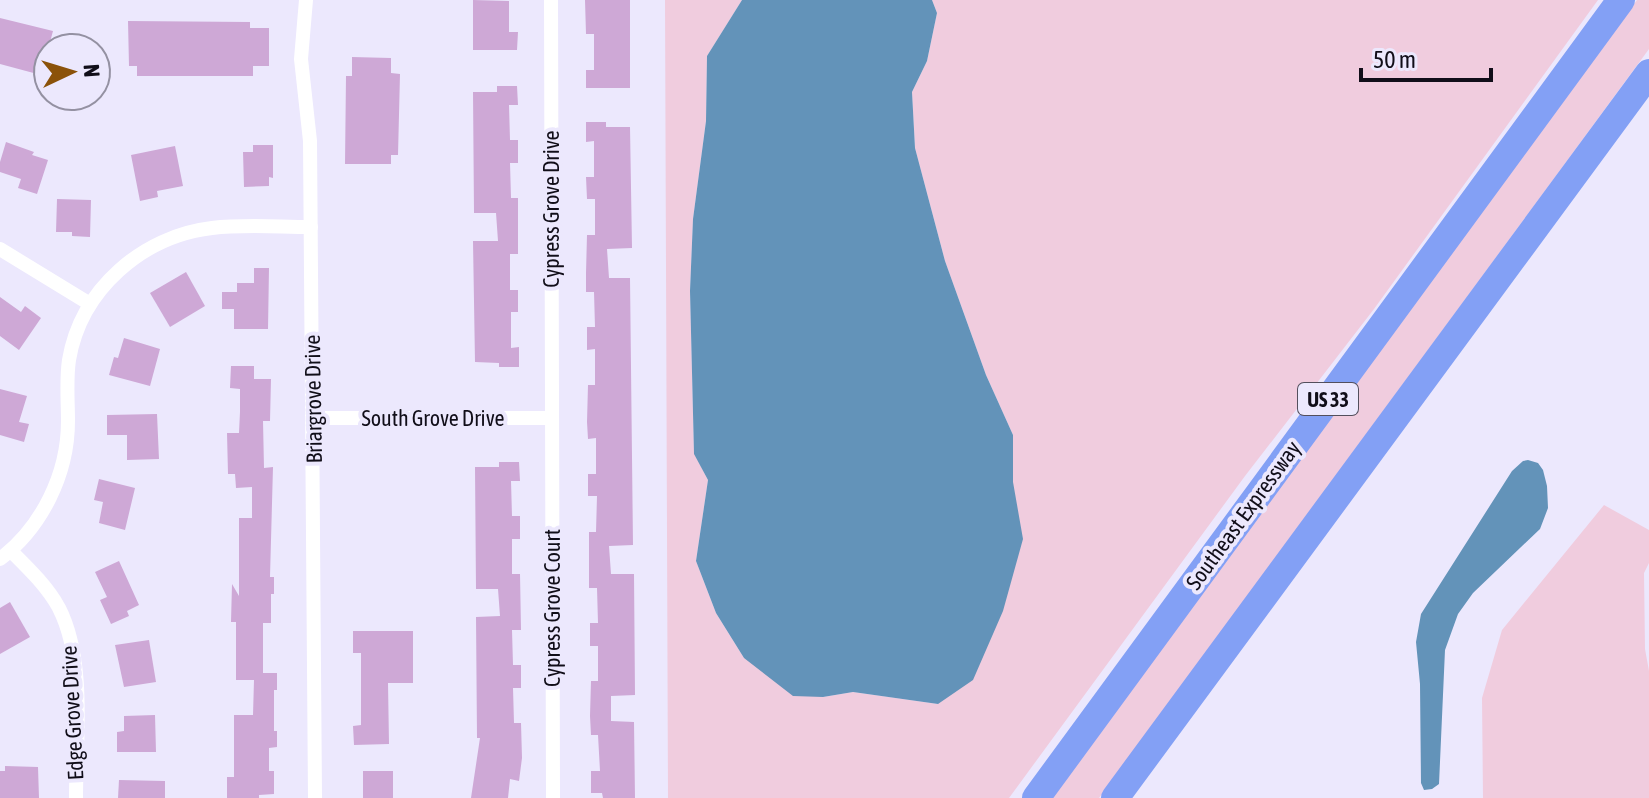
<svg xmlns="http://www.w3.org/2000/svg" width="1649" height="798" font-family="'Asap Condensed',sans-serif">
<rect width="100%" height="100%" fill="#ece8fd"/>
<g fill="#f0ccde">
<path d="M665,0h77l-35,56 -1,65 -13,98 -3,72 4,162 14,27 -12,81 20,52 28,45 79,39 30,-5 85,12 75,-222v-47l-27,-60 -41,-114 -30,-113 -3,-56 15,-31 10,-48 -5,-13h666l-224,309 -129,167 -236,322h-341z"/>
<path d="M1637,0h12v49l-550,749h-49z"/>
<path d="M1604,505l45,25v33l-5,10 1,76 4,22v127h-166l-1,-100 20,-68z"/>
</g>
<g fill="#6393b9">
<path d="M742,0h190l5,13 -10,48 -15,31 3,56 30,113 41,114 27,60v47l10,57 -20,72 -30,69 -35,24 -85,-12 -30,5 -30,-1 -49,-38 -28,-45 -20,-52 12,-81 -14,-26 -4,-163 3,-72 13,-98 1,-65z"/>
<path d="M1528,460l10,3 5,7 4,16 1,22 -8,21 -67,64 -15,21 -13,36 -6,134 -7,5 -8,1 -3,-7 -1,-99 -4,-42 5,-28 91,-143 11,-10z"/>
</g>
<g fill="#cea8d6">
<path d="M473,0l36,1v31h9l-1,18h-44z"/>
<path d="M585,0h45v88h-44v-18h8v-36h-8z"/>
<path d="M0,18l53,13 -12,44 -41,-11z"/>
<path d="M128,21l122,1v6h19v38h-16v10h-116v-10h-8z"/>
<path d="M352,57l39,1v15l9,1 -2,81h-7v9h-46l1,-88h6z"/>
<path d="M497,86h20l1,19h-9l1,35h8v23h-8l1,35h7v56h-8v36h8v22h-7v36l8,-1v20h-20v-4l-24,-1 -2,-121h25l-2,-28h-22l-1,-121h24z"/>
<path d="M586,122h20v5h24l2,121 -25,1 2,29h21l3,267 -24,1 2,28h23l1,121 -24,1v25l23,1 1,76h-32l-1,-5h-11v-22h9l-2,-36h-7l-1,-19 1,-35h7v-35h-8v-23h8l-1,-35h-8v-56h7l1,-36h-9v-22h8v-36l-8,1 -1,-17 1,-37h7v-36l-8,1v-23h8l-1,-35h-8v-19l1,-38h8v-36h-8l-1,-22h8v-36l-8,1z"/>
<path d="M6,142l28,10 -2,3 16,5 -11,34 -19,-6 3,-9 -21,-7v-10z"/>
<path d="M253,145h20v33l-4,-1v9l-25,1 -1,-35h10z"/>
<path d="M175,146l8,40 -26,5 1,6 -18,4 -9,-46z"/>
<path d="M57,199l34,1 -1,37 -18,-1v-4h-16z"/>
<path d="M254,268h15l-1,61h-34v-20h-12v-17h15v-9h17z"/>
<path d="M186,272l19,34 -35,21 -20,-34z"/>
<path d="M0,297l21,15 4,-6 16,12 -22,32 -19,-14z"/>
<path d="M124,338l36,11 -10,37 -41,-11 5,-18 4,1z"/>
<path d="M231,366h23v13h17l-1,42h-7l1,47 9,-1 -3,110h4v17h-3v29h-8v50h14v17h-3v41h3v16l-8,1v23h5v23l-15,1v3h-32v-21h7v-62h19l1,-35h-18v-58h-5l1,-38 7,12v-78h13v-31l-16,1 -1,-14h-7l-1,-41h12l1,-21v-23l-10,-1z"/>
<path d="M0,389l27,7 -8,26 10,2 -5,18 -24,-7z"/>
<path d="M157,414l2,45 -32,1v-25h-20v-20z"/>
<path d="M499,462h20l1,19h-9l1,35h8v23h-8v35h8l1,56h-9l1,35h8v23h-8l1,35h7l1,35 -3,23 -9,-2 -2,19h-37l9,-60h-3l-1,-121 24,-1 -2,-27h-22l-1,-122h24z"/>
<path d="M99,479l36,9 -10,42 -26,-7 4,-21 -9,-2z"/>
<path d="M119,561l20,44 -12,6 2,5 -18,8 -11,-24 7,-3 -12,-25z"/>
<path d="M10,602l20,35 -30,17v-46z"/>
<path d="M353,631h60v52h-25l1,61 -35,1 -1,-19 8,-1v-72h-8z"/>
<path d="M149,640l7,42 -32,5 -9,-42z"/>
<path d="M155,715l1,37h-39v-20l7,-1v-15z"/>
<path d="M5,766l33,1 1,31h-39v-27h5z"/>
<rect x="363" y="771" width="30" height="27"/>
<path d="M119,780l46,1v17h-47z"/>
</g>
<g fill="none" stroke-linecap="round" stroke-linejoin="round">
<g stroke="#fff" stroke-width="14">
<path d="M306,0l-5,59 9,82 5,657"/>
<path d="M551,0l2,798"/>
<path d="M0,249l90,55"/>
<path d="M313,418h239"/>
<path d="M11,551c17,17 36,35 48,57 27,53 17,131 17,190"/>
<path d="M0,559c42,-32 68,-85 68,-138 0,-20 -2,-41 1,-61 12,-71 74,-124 143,-132 33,-4 66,-1 99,-1"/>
</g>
<g stroke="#83a0f5" stroke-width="28">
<path d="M1036,798l585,-798"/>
<path d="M1115,798l534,-725"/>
</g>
</g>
<g text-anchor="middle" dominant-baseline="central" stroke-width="8" stroke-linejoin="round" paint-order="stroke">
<rect fill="#ece8fd" stroke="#534f5d" stroke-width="2" x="1298" y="383" width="60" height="32" rx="6"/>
<g font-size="20" font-weight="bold" fill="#110e19">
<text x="1328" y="399">US 33</text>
</g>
<g font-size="22" fill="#110e19" stroke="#ece8fd">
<text transform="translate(551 209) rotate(-90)">Cypress Grove Drive</text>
<text transform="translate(313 399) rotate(-91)">Briargrove Drive</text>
<text x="433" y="418">South Grove Drive</text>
<text transform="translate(1243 515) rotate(-54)">Southeast Expressway</text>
<text transform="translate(552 608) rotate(-90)">Cypress Grove Court</text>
<text transform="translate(72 713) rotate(-93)">Edge Grove Drive</text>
</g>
</g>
<g transform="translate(72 72) rotate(86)"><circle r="38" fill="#ece8fd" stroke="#9491a2" stroke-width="2"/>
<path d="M0-6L14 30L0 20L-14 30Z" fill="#8b520a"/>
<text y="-12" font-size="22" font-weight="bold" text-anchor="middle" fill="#110e19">N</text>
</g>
<path d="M1361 68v12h130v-12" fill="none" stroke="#110e19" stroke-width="4"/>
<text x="1373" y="68" font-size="24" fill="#110e19" stroke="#ece8fd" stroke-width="6" paint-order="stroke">50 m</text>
</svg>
